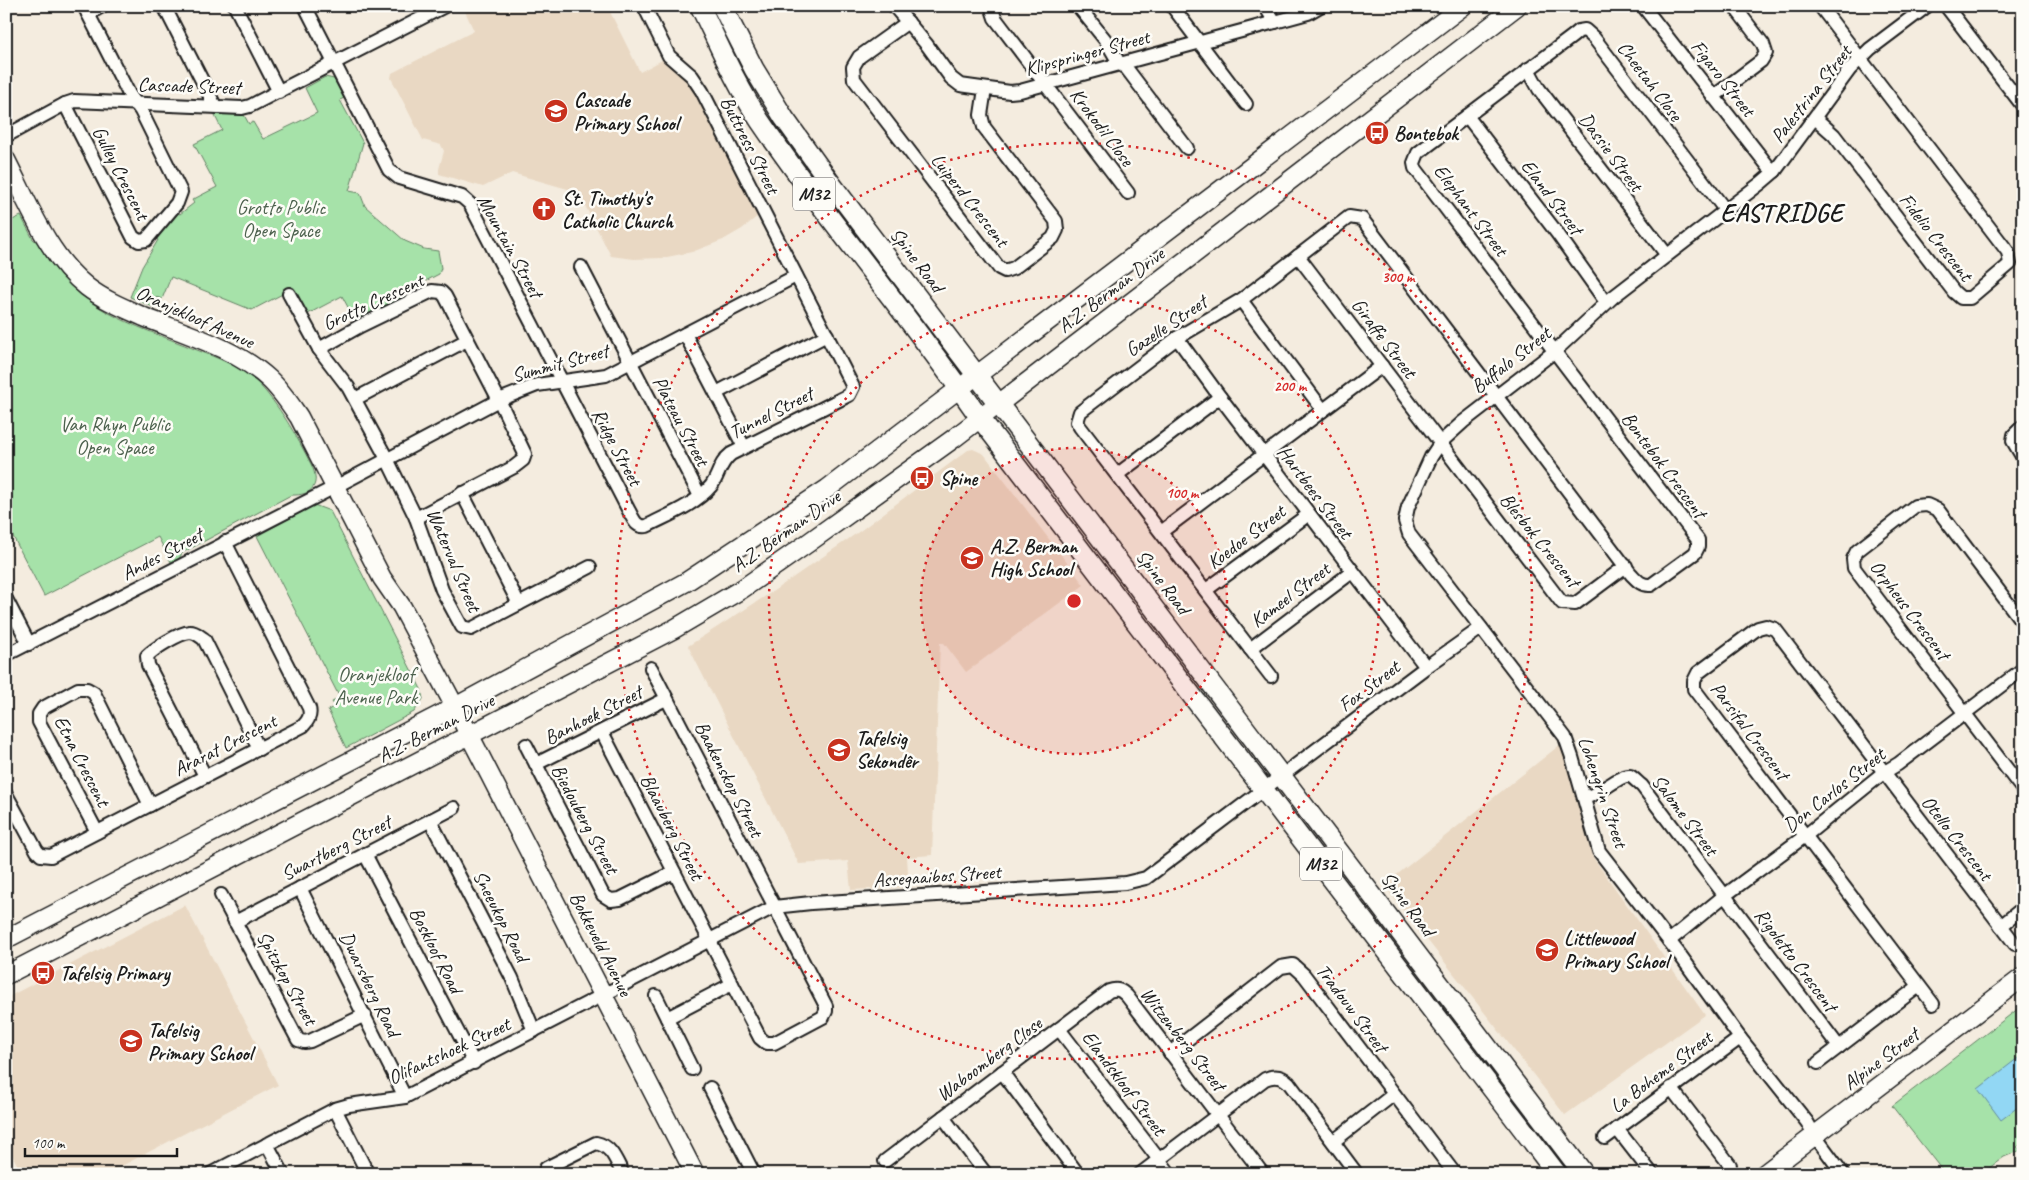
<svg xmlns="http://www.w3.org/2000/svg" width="2029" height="1180" font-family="Caveat,sans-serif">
<rect width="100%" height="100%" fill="#f4ecdf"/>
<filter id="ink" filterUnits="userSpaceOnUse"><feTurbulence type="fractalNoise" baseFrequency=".02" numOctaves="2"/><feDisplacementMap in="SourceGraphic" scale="10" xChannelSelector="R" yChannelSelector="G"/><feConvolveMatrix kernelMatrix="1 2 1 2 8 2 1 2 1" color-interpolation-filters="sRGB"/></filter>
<g filter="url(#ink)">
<g fill="#e9d8c3">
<path d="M469,6h138l33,66 24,-13 26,24 69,132 -17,14 -19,11 -31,12 -30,6 -28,1 -23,-3 -33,-64 -66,-19 -29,14 -44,-13v-5l5,-18 -3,-6 -18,-5 -32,-62 1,-5 82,-42 -10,-22z"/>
<path d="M973,449l11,5 100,131 -118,87 -22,-29h-4l-8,212 -25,2 2,30 -58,3 -3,-29 -49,3 -111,-218 84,-54 88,-61 108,-81z"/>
<path d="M1561,744l31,112 113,159 -140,100 -181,-230z"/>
<path d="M185,905l93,180 -168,87v2h-88l-16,-31v-145z"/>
</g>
<g fill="#a6e2a9" stroke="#617f62">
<path d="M325,77l9,2 10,19 -4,2 23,43 -14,48 11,2 5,13 40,35 19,8 14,2 3,17 -2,6 -27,14 2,4 -58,30 -14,-26 -36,19 -14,-26 -40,21 -81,-33 -9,22 -6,-2 -3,10 -23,-10 12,-30 16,-27 -3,-2 21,-26 4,2 14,-11 -2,-3 25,-13 -23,-43 28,-14 -8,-16 30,1 5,9 4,-2 10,17 54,-26 -12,-25z"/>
<path d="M21,216l12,23 4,3c40,69 91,80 160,108 20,8 44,16 60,32 23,24 39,53 54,82 10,20 2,32 -20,31l-109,58 -3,6 -8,3 -13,-25 -114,59 -38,-73v-300z"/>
<path d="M314,505l16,6 91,178 2,10 -9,13 -68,36 -18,-38 7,-4 -3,-4 8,-4 -83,-162z"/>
<path d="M2023,1005v137l-6,5 4,3 -17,7 -23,17h-36l-53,-68z"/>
</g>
<path fill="#92d7f4" stroke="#638c9e" d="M2018,1058l5,6v39l-22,17 -23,-31z"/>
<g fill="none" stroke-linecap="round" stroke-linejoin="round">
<g stroke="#1c1c1c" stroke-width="16">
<g id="street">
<path d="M164,6l51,100"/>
<path d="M235,6l44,86"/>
<path d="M305,6l84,164 10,8 63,19 8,7 159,307c5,9 7,17 18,15 21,-11 48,-21 64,-40 8,-10 8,-23 20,-32l118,-59 4,-8 -151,-296 -10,-15 -23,-20 -25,-50"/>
<path d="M894,6l33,39 24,33 9,7 50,7 10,-1 288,-78 12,-7"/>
<path d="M995,6l-3,3 3,9 133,175"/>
<path d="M1078,6l29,36 12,21 8,6 60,79"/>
<path d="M1172,6l74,98"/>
<path d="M1265,6l10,16"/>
<path d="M1643,6l125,160 7,5"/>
<path d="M1946,6l77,100"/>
<path d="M88,14l14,-8"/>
<path d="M908,22l-49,35 -6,10 1,12 145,189 6,3 9,-3 39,-30 4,-8 -1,-9 -72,-94 -3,-12 4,-26"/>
<path d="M1528,69l11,20 128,166"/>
<path d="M1713,97l48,-36 5,-8 -3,-9 -29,-38"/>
<path d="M65,104l68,133 6,4 7,-1 31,-37 4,-11 -40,-81 -12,-17 -45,-88"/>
<path d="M1467,116l90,117 49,69"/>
<path d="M1815,118l19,17 120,157 7,6h9l40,-34 -2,-12 -188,-246"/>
<path d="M6,136l59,-32 9,-3 168,7 8,-2 195,-100"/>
<path d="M1298,256l264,347 13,1 51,-38"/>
<path d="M581,267l119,229"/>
<path d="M289,294l30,55 29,38 39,72 29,59 26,72 20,37 9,2 119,-62"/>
<path d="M1241,300l82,110"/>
<path d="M685,334l59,113"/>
<path d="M1177,338l43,59 206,270"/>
<path d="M319,349l41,-23 72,-35 9,1 4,4 54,104 26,54 -2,6 -9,7 -98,51"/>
<path d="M716,393l111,-58"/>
<path d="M355,399l112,-59"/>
<path d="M2023,426l-9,9 -1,6 10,17"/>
<path d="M1118,474l102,-77"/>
<path d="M462,493l57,111"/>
<path d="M1161,532l221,-166"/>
<path d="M1206,590l103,-76"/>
<path d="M6,599l23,45"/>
<path d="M2023,623l-85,-113 -11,-5 -12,1 -58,45 -4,8 1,9 169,222"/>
<path d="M1250,649l102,-77"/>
<path d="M6,655l329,-168 164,-87 38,-15 69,-10 190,-99"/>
<path d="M1271,676l-191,-249 -3,-5 3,-10 97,-74 64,-38 108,-83 13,2 269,355c6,6 10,12 20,11l44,-32 3,-6v-7l-283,-372 -1,-5 4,-10 155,-117 6,-5 6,-1 9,8 132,173"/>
<path d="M602,732l158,306 6,5h8l49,-26 3,-6v-5l-175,-338"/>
<path d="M526,745l77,150 8,5 9,-1 54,-27"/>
<path d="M536,764l130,-65"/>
<path d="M205,776l-57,-111 -1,-9c8,-8 32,-23 43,-24 6,0 9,4 14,7l55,110"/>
<path d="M6,794l31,57 4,4 10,1 252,-130c6,-6 8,-11 6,-18l-84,-166"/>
<path d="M1584,798c14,-2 36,-24 46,-22 4,2 8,7 12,10l197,261"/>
<path d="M430,820l82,158 22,53"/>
<path d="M97,832l-58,-110v-8l4,-6 35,-19h9l7,4 56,112"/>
<path d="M365,854l109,209"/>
<path d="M300,888l105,209"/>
<path d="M221,895l77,145 6,2 6,-1 55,-26"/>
<path d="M235,922l219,-114"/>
<path d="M2001,926l22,-18"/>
<path d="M1669,941l55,-45 81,-60 78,-63 15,-9 125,-95"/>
<path d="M656,996l36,73"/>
<path d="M1933,1004l-239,-315v-8l4,-8 60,-45 8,-2 9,3 240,315"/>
<path d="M667,1018l65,-34"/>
<path d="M1059,1029l111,145"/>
<path d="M1170,1053l111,-86 12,-2 11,10 151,199"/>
<path d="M1818,1063l101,-77"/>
<path d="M1002,1072l76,102"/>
<path d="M710,1088l44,86"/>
<path d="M1671,1088l59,77"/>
<path d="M335,1109l33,65"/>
<path d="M943,1117l43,57"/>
<path d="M1617,1129l35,45"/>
<path d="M1605,1138l135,-100"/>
<path d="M1334,1141l60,-47"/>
<path d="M267,1144l16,30"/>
<path d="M885,1161l224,-170c8,-3 12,-1 18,5l136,178"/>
<path d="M210,1174l125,-65 14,-4 56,-8 369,-190 37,-4 314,-20 21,-5 280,-211 55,-39"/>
<path d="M544,1174l2,-6 50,-25c16,3 20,18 27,31"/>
<path d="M1140,1174l125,-95c9,-4 17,-3 24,4l68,91"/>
<path d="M1843,1174l-28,-38 -8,-14 -67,-84 -60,-83 -81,-104 -27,-94 -7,-20 -156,-203 -4,-13 3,-14 23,-50 10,-15 22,-20 92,-71 58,-54 148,-114 14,-12 75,-102 20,-20 57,-43"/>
</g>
</g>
<g stroke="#1c1c1c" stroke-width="21">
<g id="secondary">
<path d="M6,160c22,43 42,96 81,127 17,13 37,21 57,30 42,17 91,31 125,62 12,11 21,25 30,38l83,161 20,29 53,100 240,467"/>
<path d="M6,939l449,-232 231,-125 141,-93 636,-483"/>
<path d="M6,975l668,-346 68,-40 66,-46 145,-104 564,-433"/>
<path d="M1764,1174l259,-197"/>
</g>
</g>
<g stroke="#1c1c1c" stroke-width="22">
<g id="primary">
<path d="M700,6c19,39 36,79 60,115 69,102 150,195 220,297l577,756"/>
<path d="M722,6l32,63 30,49 48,67 752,989"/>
</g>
</g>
<use href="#street" stroke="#fdfcf7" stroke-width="12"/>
<use href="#secondary" stroke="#fdfcf7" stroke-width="18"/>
<use href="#primary" stroke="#fdfcf7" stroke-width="19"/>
</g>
</g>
<circle cx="1074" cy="601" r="153" fill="#d62828" fill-opacity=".12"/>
<g fill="none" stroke="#d62828" stroke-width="2.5" stroke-dasharray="2.5 5">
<circle cx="1074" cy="601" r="153"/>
<circle cx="1074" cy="601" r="305"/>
<circle cx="1074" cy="601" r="458"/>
</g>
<defs>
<g id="school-disc" transform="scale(1.25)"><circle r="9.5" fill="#c8321e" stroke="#fdfcf7"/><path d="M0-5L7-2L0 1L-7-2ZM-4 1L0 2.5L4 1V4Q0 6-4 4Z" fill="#fff"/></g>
<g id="bus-disc" transform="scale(1.25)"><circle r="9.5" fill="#c8321e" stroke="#fdfcf7"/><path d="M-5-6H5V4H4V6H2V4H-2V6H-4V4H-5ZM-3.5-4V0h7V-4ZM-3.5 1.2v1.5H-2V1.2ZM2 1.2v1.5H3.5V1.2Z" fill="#fff"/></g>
<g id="church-disc" transform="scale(1.25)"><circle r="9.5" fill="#c8321e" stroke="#fdfcf7"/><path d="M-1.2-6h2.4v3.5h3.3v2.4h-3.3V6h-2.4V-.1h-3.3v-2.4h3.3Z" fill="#fff"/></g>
</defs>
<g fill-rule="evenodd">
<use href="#school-disc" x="556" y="111"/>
<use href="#bus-disc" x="1377" y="133"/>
<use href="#church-disc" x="544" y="209"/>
<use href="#bus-disc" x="922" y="478"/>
<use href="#school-disc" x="972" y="558"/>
<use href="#school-disc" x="839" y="750"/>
<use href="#school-disc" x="1547" y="950"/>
<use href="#bus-disc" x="43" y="973"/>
<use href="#school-disc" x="131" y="1041"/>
</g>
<g text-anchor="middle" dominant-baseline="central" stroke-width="5" stroke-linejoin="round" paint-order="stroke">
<g fill="#fdfcf7" stroke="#605f5e" stroke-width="1">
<rect x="793" y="177.5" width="42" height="33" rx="4"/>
<rect x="1300" y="847.5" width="42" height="33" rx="4"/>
</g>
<g font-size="19" font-weight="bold" fill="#1c1c1c">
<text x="814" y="194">M32</text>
<text x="1321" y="864">M32</text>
</g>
<g font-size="20" fill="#1c1c1c" stroke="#fdfcf7">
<text transform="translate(1087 53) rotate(-15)">Klipspringer Street</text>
<text transform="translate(1723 78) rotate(52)">Figaro Street</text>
<text transform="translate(1650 81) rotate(53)">Cheetah Close</text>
<text transform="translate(189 86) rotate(2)">Cascade Street</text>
<text transform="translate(1811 94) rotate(-52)">Palestrina Street</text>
<text transform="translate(1102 127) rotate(53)">Krokodil Close</text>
<text transform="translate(750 145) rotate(63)">Buttress Street</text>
<text transform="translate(1611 152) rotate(53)">Dassie Street</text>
<text transform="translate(121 173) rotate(63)">Gulley Crescent</text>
<text transform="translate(1552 197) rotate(53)">Eland Street</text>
<text transform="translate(970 200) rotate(52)">Luiperd Crescent</text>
<text transform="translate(1471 210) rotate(53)">Elephant Street</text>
<text transform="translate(1936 237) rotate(52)">Fidelio Crescent</text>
<text transform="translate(510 246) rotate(61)">Mountain Street</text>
<text transform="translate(917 260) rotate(53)">Spine Road</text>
<text transform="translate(1111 290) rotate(-37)">A.Z. Berman Drive</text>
<text transform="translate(373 302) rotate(-25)">Grotto Crescent</text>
<text transform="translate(195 317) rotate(24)">Oranjekloof Avenue</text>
<text transform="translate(1166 326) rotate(-34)">Gazelle Street</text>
<text transform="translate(1384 338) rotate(53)">Giraffe Street</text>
<text transform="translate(1511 360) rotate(-38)">Buffalo Street</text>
<text transform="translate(560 363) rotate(-15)">Summit Street</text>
<text transform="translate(771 413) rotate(-27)">Tunnel Street</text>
<text transform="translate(681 421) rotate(62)">Plateau Street</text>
<text transform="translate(617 447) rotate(62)">Ridge Street</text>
<text transform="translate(1664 465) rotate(53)">Bontebok Crescent</text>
<text transform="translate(1315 492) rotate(53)">Hartbees Street</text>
<text transform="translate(786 531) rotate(-35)">A.Z. Berman Drive</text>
<text transform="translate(1246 537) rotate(-37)">Koedoe Street</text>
<text transform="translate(1540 540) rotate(51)">Blesbok Crescent</text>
<text transform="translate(162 554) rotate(-28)">Andes Street</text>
<text transform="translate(454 560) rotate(67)">Waterval Street</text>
<text transform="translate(1163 582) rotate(53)">Spine Road</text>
<text transform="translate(1290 595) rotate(-37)">Kameel Street</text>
<text transform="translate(1910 610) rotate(53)">Orpheus Crescent</text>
<text transform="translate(1369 686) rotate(-37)">Fox Street</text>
<text transform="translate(593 715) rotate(-27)">Banhoek Street</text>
<text transform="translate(436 728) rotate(-27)">A.Z. Berman Drive</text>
<text transform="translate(1750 731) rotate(53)">Parsifal Crescent</text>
<text transform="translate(225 745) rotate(-27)">Ararat Crescent</text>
<text transform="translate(82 761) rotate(63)">Etna Crescent</text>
<text transform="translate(729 779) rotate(63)">Baakenskop Street</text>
<text transform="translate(1834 790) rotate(-38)">Don Carlos Street</text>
<text transform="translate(1603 792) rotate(71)">Lohengrin Street</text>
<text transform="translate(1685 815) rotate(53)">Salome Street</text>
<text transform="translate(585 819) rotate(62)">Biedouberg Street</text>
<text transform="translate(672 827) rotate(63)">Blaauberg Street</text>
<text transform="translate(1957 838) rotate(52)">Otello Crescent</text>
<text transform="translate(336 848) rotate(-27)">Swartberg Street</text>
<text transform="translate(937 876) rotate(-4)">Assegaaibos Street</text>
<text transform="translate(1408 904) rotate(53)">Spine Road</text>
<text transform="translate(501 916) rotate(63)">Sneeukop Road</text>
<text transform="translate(601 944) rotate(63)">Bokkeveld Avenue</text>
<text transform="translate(436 950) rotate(63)">Boskloof Road</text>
<text transform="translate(1796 960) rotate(53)">Rigoletto Crescent</text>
<text transform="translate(287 978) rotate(61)">Spitzkop Street</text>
<text transform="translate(370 984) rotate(64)">Dwarsberg Road</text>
<text transform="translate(1352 1008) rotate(53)">Tradouw Street</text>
<text transform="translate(1183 1039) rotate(52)">Witzenberg Street</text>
<text transform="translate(449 1051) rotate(-25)">Olifantshoek Street</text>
<text transform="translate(989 1059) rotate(-37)">Waboomberg Close</text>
<text transform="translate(1881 1059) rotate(-37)">Alpine Street</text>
<text transform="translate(1661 1072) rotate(-37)">La Boheme Street</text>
<text transform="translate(1124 1083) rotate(53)">Elandskloof Street</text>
</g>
<g font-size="20" font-weight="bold" fill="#1c1c1c" stroke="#fdfcf7" text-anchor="start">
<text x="574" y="100">Cascade<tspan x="574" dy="23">Primary School</tspan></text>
<text x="1394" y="133">Bontebok</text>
<text x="562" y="198">St. Timothy's<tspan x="562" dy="23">Catholic Church</tspan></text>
<text x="940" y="478">Spine</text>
<text x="990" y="546">A.Z. Berman<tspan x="990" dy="23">High School</tspan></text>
<text x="856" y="738">Tafelsig<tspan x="856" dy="23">Sekondêr</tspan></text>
<text x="1564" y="938">Littlewood<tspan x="1564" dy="23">Primary School</tspan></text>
<text x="60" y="973">Tafelsig Primary</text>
<text x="148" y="1030">Tafelsig<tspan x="148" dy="23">Primary School</tspan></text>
</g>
<g font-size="20" fill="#4c614d" stroke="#fdfcf7">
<text x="281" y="207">Grotto Public<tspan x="281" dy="23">Open Space</tspan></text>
<text x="115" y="424">Van Rhyn Public<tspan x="115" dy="23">Open Space</tspan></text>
<text x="376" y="674">Oranjekloof<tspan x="376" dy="23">Avenue Park</tspan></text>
</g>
<g font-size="25" font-weight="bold" letter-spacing="1" fill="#1c1c1c" stroke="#fdfcf7">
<text x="1782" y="213">EASTRIDGE</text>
</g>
</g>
<circle cx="1074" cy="601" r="8" fill="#d62828" stroke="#fdfcf7" stroke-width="2.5"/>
<g font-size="15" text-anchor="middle" font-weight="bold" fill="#d62828" stroke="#fdfcf7" stroke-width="5" stroke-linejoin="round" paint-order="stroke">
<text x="1398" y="282">300 m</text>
<text x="1290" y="391">200 m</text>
<text x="1182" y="498">100 m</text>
</g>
<rect width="2029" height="1180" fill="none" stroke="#fdfcf7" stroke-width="25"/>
<rect x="12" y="12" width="2004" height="1155" fill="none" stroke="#1c1c1c" stroke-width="2" filter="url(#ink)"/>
<path d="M25 1148v8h152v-8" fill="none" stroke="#1c1c1c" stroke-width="2.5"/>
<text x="32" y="1148" font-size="15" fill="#1c1c1c" stroke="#fdfcf7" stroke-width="4" paint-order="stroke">100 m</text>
</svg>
